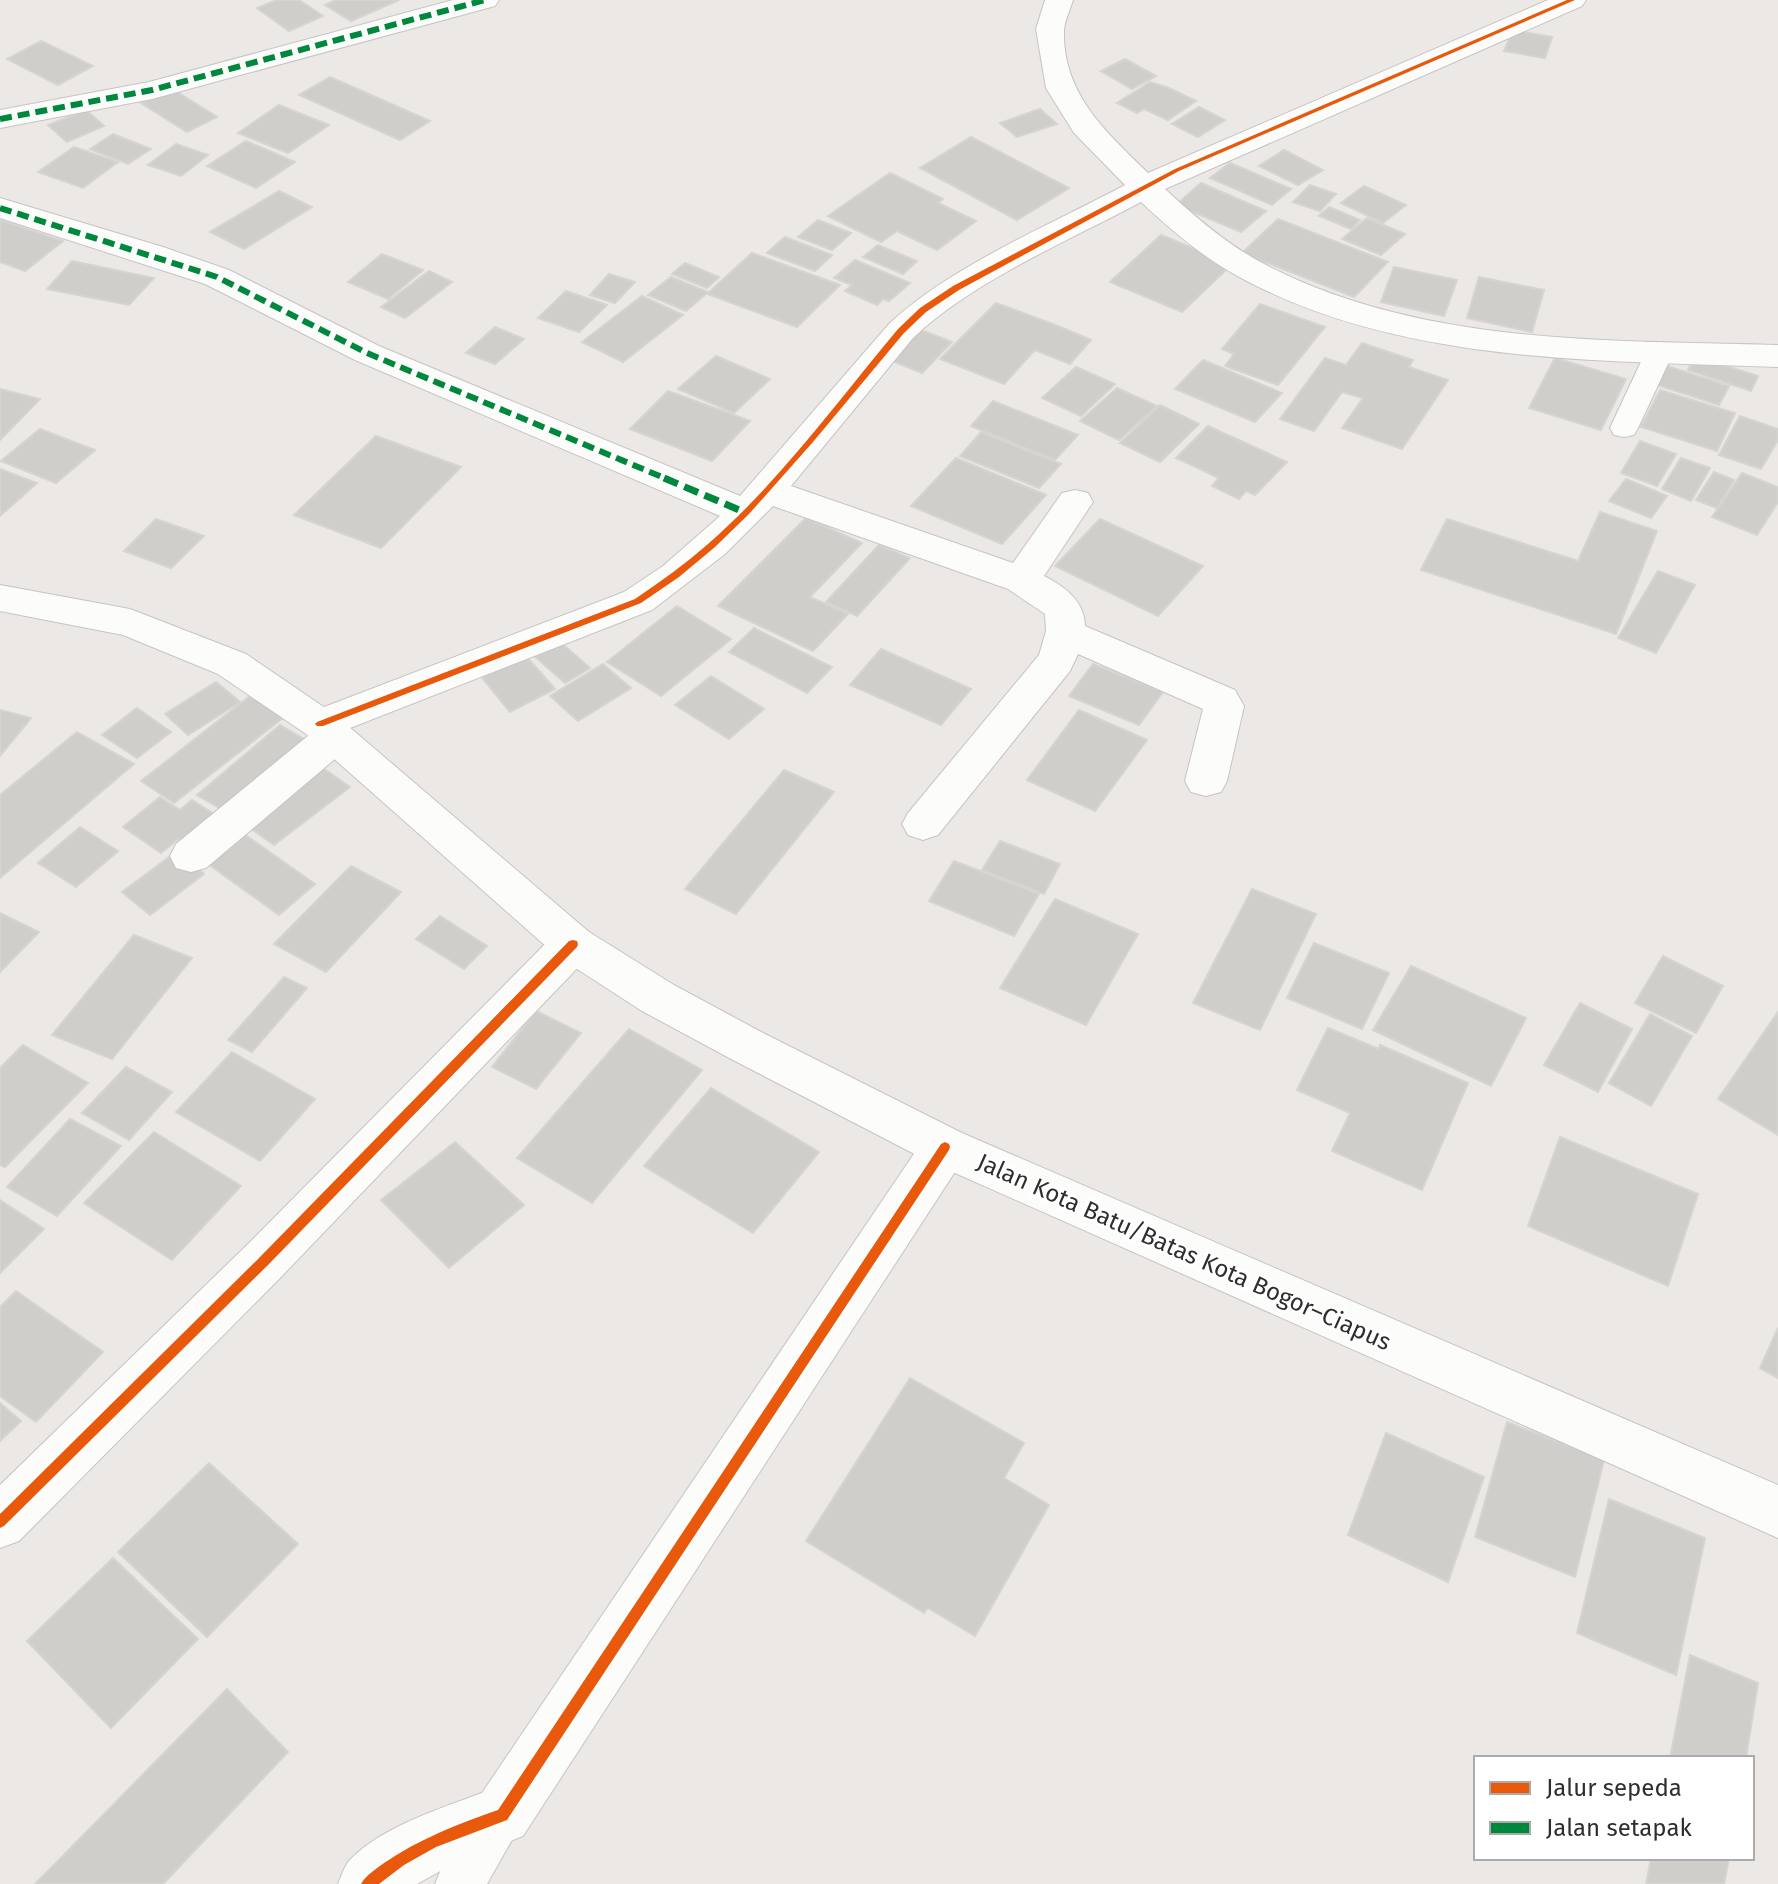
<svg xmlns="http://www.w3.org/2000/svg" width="1778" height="1884" font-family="'Fira Sans',sans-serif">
<rect width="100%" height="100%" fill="#ebe8e5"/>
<g fill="#d0cecb" stroke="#d6d4d1" stroke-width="2">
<path d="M277,0h22l24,16 -34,15 -32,-23z"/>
<path d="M336,0h63l-48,21 -26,-16z"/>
<path d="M1513,30l39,7 -7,21 -41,-7z"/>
<path d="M41,41l52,25 -35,19 -51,-26z"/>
<path d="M1125,59l31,17 -24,13 -31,-18z"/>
<path d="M330,77l100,44 -30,19 -101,-45z"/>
<path d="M1150,82l19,6 27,13 -28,19 -24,-11 -7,4 -20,-10z"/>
<path d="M171,88l46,29 -30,15 -46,-29z"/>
<path d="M279,105l50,20 -41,28 -50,-20z"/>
<path d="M1199,107l26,13 -27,17 -26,-13z"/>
<path d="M1040,109l17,15 -40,13 -17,-14z"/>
<path d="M86,110l18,16 -37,16 -19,-17z"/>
<path d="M113,134l38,15 -23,15 -38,-15z"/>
<path d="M971,137l98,51 -52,32 -97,-52z"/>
<path d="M246,141l49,21 -39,26 -49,-22z"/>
<path d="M176,144l32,11 -27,21 -33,-11z"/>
<path d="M74,147l44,15 -35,26 -45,-16z"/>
<path d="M1284,150l39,20 -25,15 -39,-19z"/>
<path d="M1230,163l61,26 -19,16 -62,-27z"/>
<path d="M890,173l53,26 -5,4 38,18 -39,29 -40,-19 -16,11 -53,-26z"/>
<path d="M1201,183l65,28 -25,21 -65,-27z"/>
<path d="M1310,185l26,9 -16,17 -27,-9z"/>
<path d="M1364,186l42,19 -23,18 -42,-20z"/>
<path d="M279,191l33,16 -68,42 -34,-17z"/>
<path d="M1329,207l31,13 -9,9 -32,-13z"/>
<path d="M1367,218l38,16 -24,21 -39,-16z"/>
<path d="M1278,219l110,43 -34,35 -112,-44z"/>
<path d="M0,220l63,21 -38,30 -25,-9z"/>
<path d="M818,220l33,13 -19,17 -34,-13z"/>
<path d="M1161,235l71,29 -50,48 -72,-30z"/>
<path d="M785,237l47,18 -17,16 -48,-18z"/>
<path d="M878,245l39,16 -14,13 -40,-17z"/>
<path d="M752,253l88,32 -43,42 -90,-33z"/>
<path d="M382,254l41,16 -35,29 -40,-17z"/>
<path d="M855,260l55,23 -21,18 -6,-2 -6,6 -32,-14 7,-6 -18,-7z"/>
<path d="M72,261l82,17 -25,27 -82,-16z"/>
<path d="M685,263l34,14 -12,11 -35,-14z"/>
<path d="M1394,267l63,13 -13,36 -63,-14z"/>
<path d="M429,271l23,11 -47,36 -24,-11z"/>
<path d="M609,274l26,8 -20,21 -25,-8z"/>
<path d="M671,277l37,15 -22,19 -38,-16z"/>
<path d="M1479,277l65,13 -12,42 -65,-14z"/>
<path d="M566,291l41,14 -28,27 -41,-14z"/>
<path d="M642,296l41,19 -60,47 -41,-20z"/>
<path d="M996,303l62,23 33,14 -21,24 -35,-14 -31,34 -64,-25z"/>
<path d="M1260,304l65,23 -47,58 -53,-19 9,-12 -12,-5z"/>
<path d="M495,327l29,12 -29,25 -29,-11z"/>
<path d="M913,327l39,15 -30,31 -40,-16z"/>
<path d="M1362,343l51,17 -4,7 39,13 -46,69 -60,-21 21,-30 -21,-6 -28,39 -34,-12 45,-61 21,7z"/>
<path d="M716,356l54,23 -36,34 -56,-24z"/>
<path d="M1695,356l63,20 -7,15 -63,-21z"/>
<path d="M1555,358l71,21 -25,51 -72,-22z"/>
<path d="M1203,360l79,33 -27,29 -80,-33z"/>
<path d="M1667,366l62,20 -10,19 -62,-20z"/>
<path d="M1076,367l39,17 -34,32 -39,-18z"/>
<path d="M1117,388l40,18 -38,34 -39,-19z"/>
<path d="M0,389l40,10 -40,41z"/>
<path d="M1660,390l75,23 -18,38 -76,-24z"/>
<path d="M668,391l82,30 -38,40 -82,-32z"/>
<path d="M993,401l85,34 -23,25 -84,-34z"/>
<path d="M1160,405l39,19 -39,38 -40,-19z"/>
<path d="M1740,416l38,13v11l-17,29 -42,-14z"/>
<path d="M1208,426l79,36 -32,33 -9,-4 -7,8 -27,-13 7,-8 -43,-20z"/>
<path d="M40,429l55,21 -39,33 -55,-22z"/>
<path d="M981,432l80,32 -22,24 -79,-32z"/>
<path d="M376,436l85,31 -80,81 -87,-33z"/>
<path d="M1640,441l36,13 -19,32 -36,-13z"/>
<path d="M956,458l90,37 -44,49 -91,-38z"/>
<path d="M1681,458l29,10 -19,33 -29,-12z"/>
<path d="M0,469l37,14 -37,33z"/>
<path d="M1714,472l20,8 -17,28 -21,-8z"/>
<path d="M1742,473l36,14v15l-21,33 -45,-18z"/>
<path d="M1626,479l41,17 -16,22 -42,-17z"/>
<path d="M1600,512l57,19 -41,103 -195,-64 26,-51 131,42z"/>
<path d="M806,518l56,25 -52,54 38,17 -35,37 -95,-45z"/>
<path d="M156,519l48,17 -33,32 -47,-17z"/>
<path d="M1100,519l103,47 -45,50 -103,-50z"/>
<path d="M879,545l31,13 -53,58 -31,-14z"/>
<path d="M1658,571l37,14 -39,68 -38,-15z"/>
<path d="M677,606l54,33 -70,57 -54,-34z"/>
<path d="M754,628l78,39 -25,26 -78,-41z"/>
<path d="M559,641l31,27 -25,15 -31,-27z"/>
<path d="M519,648l36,41 -45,23 -35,-43z"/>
<path d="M881,649l90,40 -30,36 -91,-40z"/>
<path d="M603,664l28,24 -53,33 -28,-25z"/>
<path d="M1093,664l70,28 -24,33 -70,-29z"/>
<path d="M711,676l53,33 -35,30 -54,-34z"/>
<path d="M216,682l24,20 -52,33 -23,-21z"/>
<path d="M250,696l34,21 -110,86 -33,-22z"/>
<path d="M137,708l34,24 -34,26 -35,-23z"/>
<path d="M0,710l31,8 -31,38z"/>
<path d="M1079,710l68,30 -52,71 -68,-31z"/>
<path d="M280,725l36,21 -81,71 -38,-22z"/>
<path d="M77,732l57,32 -134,114v-83z"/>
<path d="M320,766l30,21 -76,58 -31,-22z"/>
<path d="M784,770l50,22 -98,122 -51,-25z"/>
<path d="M160,797l20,13 12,-10 36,23 -34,27 -16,-11 -17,14 -38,-26z"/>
<path d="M80,827l38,24 -42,36 -38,-24z"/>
<path d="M234,827l81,57 -36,31 -82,-59z"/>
<path d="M1000,841l60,23 -16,30 -62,-24z"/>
<path d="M177,851l27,23 -54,41 -28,-23z"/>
<path d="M954,861l85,33 -25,42 -85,-35z"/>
<path d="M351,866l50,26 -75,80 -52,-28z"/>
<path d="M1252,889l64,25 -56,116 -67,-27z"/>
<path d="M1055,899l83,35 -52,91 -86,-37z"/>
<path d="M0,913l39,19 -39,40z"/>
<path d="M440,916l47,30 -23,23 -48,-30z"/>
<path d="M134,935l58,23 -80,101 -60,-24z"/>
<path d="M1314,943l75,30 -27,56 -75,-31z"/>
<path d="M1663,956l60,30 -27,47 -61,-30z"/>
<path d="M1411,966l115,52 -35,68 -118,-56z"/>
<path d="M284,977l23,11 -55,64 -24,-12z"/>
<path d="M1580,1003l52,26 -34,63 -54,-27z"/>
<path d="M536,1011l45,22 -45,56 -44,-22z"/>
<path d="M1778,1012v123l-60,-36z"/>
<path d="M1650,1014l42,22 -41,70 -42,-23z"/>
<path d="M1328,1028l51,21 1,-4 88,38 -46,107 -90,-39 18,-38 -53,-23z"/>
<path d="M629,1029l73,41 -110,133 -75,-45z"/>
<path d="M23,1045l65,38 -83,84 -5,-2v-97z"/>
<path d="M232,1052l83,47 -55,62 -84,-49z"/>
<path d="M126,1067l46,25 -43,48 -47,-27z"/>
<path d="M711,1088l108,64 -66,81 -109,-67z"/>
<path d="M70,1119l51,27 -64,70 -50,-29z"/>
<path d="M154,1132l87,54 -69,74 -88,-57z"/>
<path d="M1560,1137l138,57 -30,92 -140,-60z"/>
<path d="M455,1142l69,63 -75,63 -68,-68z"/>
<path d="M0,1200l44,29 -44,44z"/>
<path d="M16,1291l87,61 -67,70 -36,-26v-89z"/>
<path d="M1778,1328v50l-18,-10z"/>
<path d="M910,1378l114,65 -20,35 45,27 -74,131 -47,-28 -4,5 -118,-72z"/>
<path d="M0,1403l21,18 -21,20z"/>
<path d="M1507,1422l97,38 -29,117 -100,-40z"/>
<path d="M1386,1433l98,44 -36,105 -100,-47z"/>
<path d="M209,1463l89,81 -91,93 -89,-85z"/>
<path d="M1609,1499l96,39 -29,137 -99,-42z"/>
<path d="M113,1558l85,81 -87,89 -84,-87z"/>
<path d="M1690,1655l68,28 -12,75h-76z"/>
<path d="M227,1689l61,63 -125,132h-128z"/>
<path d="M1651,1858h78l-5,26h-78z"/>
</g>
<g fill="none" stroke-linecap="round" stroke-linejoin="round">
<g stroke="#c6c4c4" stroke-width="2">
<g id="service">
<path d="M1660,342l10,3 4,6 -36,77 -4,7 -10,2 -10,-2 -4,-7 36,-77 4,-6z"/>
<path d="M502,1791l17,7 7,17 -39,69h-52l7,-17 43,-69z"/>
</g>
</g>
<g stroke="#c6c4c4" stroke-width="2">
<g id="minor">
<path d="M453,0h46l-4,6 -343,93 -152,29v-18l149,-28z"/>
<path d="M1045,0h28c-3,10 -8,20 -9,30 -2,64 43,103 84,143l400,-173h38l-4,6 -417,183c31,29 64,57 101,76 156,81 342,75 512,80v22c-178,-7 -374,-2 -535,-88 -38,-20 -71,-48 -102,-77 -73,39 -168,79 -228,136l-122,148 222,77 49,-70 13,-3 13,3 5,9 -49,74c20,10 41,25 41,50l150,64 9,16 -17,75 -6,11 -15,4 -15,-4 -6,-11 18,-72 -125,-55 -8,17 -132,164 -15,5 -15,-5 -6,-11 6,-11 131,-158 7,-24 -1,-17 -37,-25 -235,-83 -48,48 -73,56 -302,118 4,9 -6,11 -142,120 -15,4 -15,-4 -6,-12 6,-12 133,-109 -9,-11 6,-10 318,-122 39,-26 57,-50 -365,-156 -150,-76 -205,-66v-20l163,49 66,23 150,76 361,150 149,-172c60,-57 161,-99 236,-139l-51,-52 -28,-45 -10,-59z"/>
<path d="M573,926l16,6 6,12 -6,12 -308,321 -262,264 -19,7v-63l247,-240 310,-313z"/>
<path d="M945,1127l17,6 7,14 -7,14 -439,675 -70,28 -36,20h-79c3,-7 6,-17 11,-23 30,-33 92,-53 133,-68l446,-660z"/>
</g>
</g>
<g stroke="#c6c4c4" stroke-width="2">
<path id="secondary" d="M0,585l130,24 116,45 88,60 255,218 85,53 91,49 197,99 816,352v53l-850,-377 -195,-101 -91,-49 -85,-55 -251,-222 -88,-60 -95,-39 -123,-24z"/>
</g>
<use href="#service" fill="#fcfcfb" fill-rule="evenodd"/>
<use href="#minor" fill="#fcfcfb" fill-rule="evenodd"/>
<use href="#secondary" fill="#fcfcfb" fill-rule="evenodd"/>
<g stroke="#00873e" stroke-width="6" stroke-dasharray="12 6" stroke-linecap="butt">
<path d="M0,119l152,-29 333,-90"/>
<path d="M0,208l217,69 150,76 302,127"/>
</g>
<path stroke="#00873e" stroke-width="7" stroke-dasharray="15 7" stroke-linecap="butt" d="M664,478l80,34"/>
<g stroke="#fff" stroke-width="5">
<g id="cycleway">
<path d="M1567,0h8l-396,171 -220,119 -33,22 -22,21 -91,109 -64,72 -34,33 -36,30 -38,26 -318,123h-6l-2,-2 2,-2 318,-123c25,-17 50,-35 73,-55 72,-63 129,-142 190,-215l22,-21 33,-22 222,-117z"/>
<path d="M573,940l4,1 1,3 -1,3 -309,318 -264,261 -4,2v-14l260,-257 309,-316z"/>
<path d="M945,1142l4,2 1,3 -1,3 -442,670 -71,27 -32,18 -25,19h-18c5,-9 15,-15 23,-21 35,-24 74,-39 114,-53l443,-666z"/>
</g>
</g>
<use href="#cycleway" fill="#e8590c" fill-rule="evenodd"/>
</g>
<g text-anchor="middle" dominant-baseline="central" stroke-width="6" stroke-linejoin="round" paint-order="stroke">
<g font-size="24" fill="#2e2e2e" stroke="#fff">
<text transform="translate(1184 1252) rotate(24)">Jalan Kota Batu/Batas Kota Bogor–Ciapus</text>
</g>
</g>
<rect x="1474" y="1756" width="280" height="104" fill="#ffffff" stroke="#ababab" stroke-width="2"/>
<rect x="1490" y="1782" width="40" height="12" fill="#e8590c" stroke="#ababab" stroke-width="2"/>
<text x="1546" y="1796" font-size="24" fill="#2e2e2e">Jalur sepeda</text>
<rect x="1490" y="1822" width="40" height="12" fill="#00873e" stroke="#ababab" stroke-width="2"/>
<text x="1546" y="1836" font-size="24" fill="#2e2e2e">Jalan setapak</text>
</svg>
